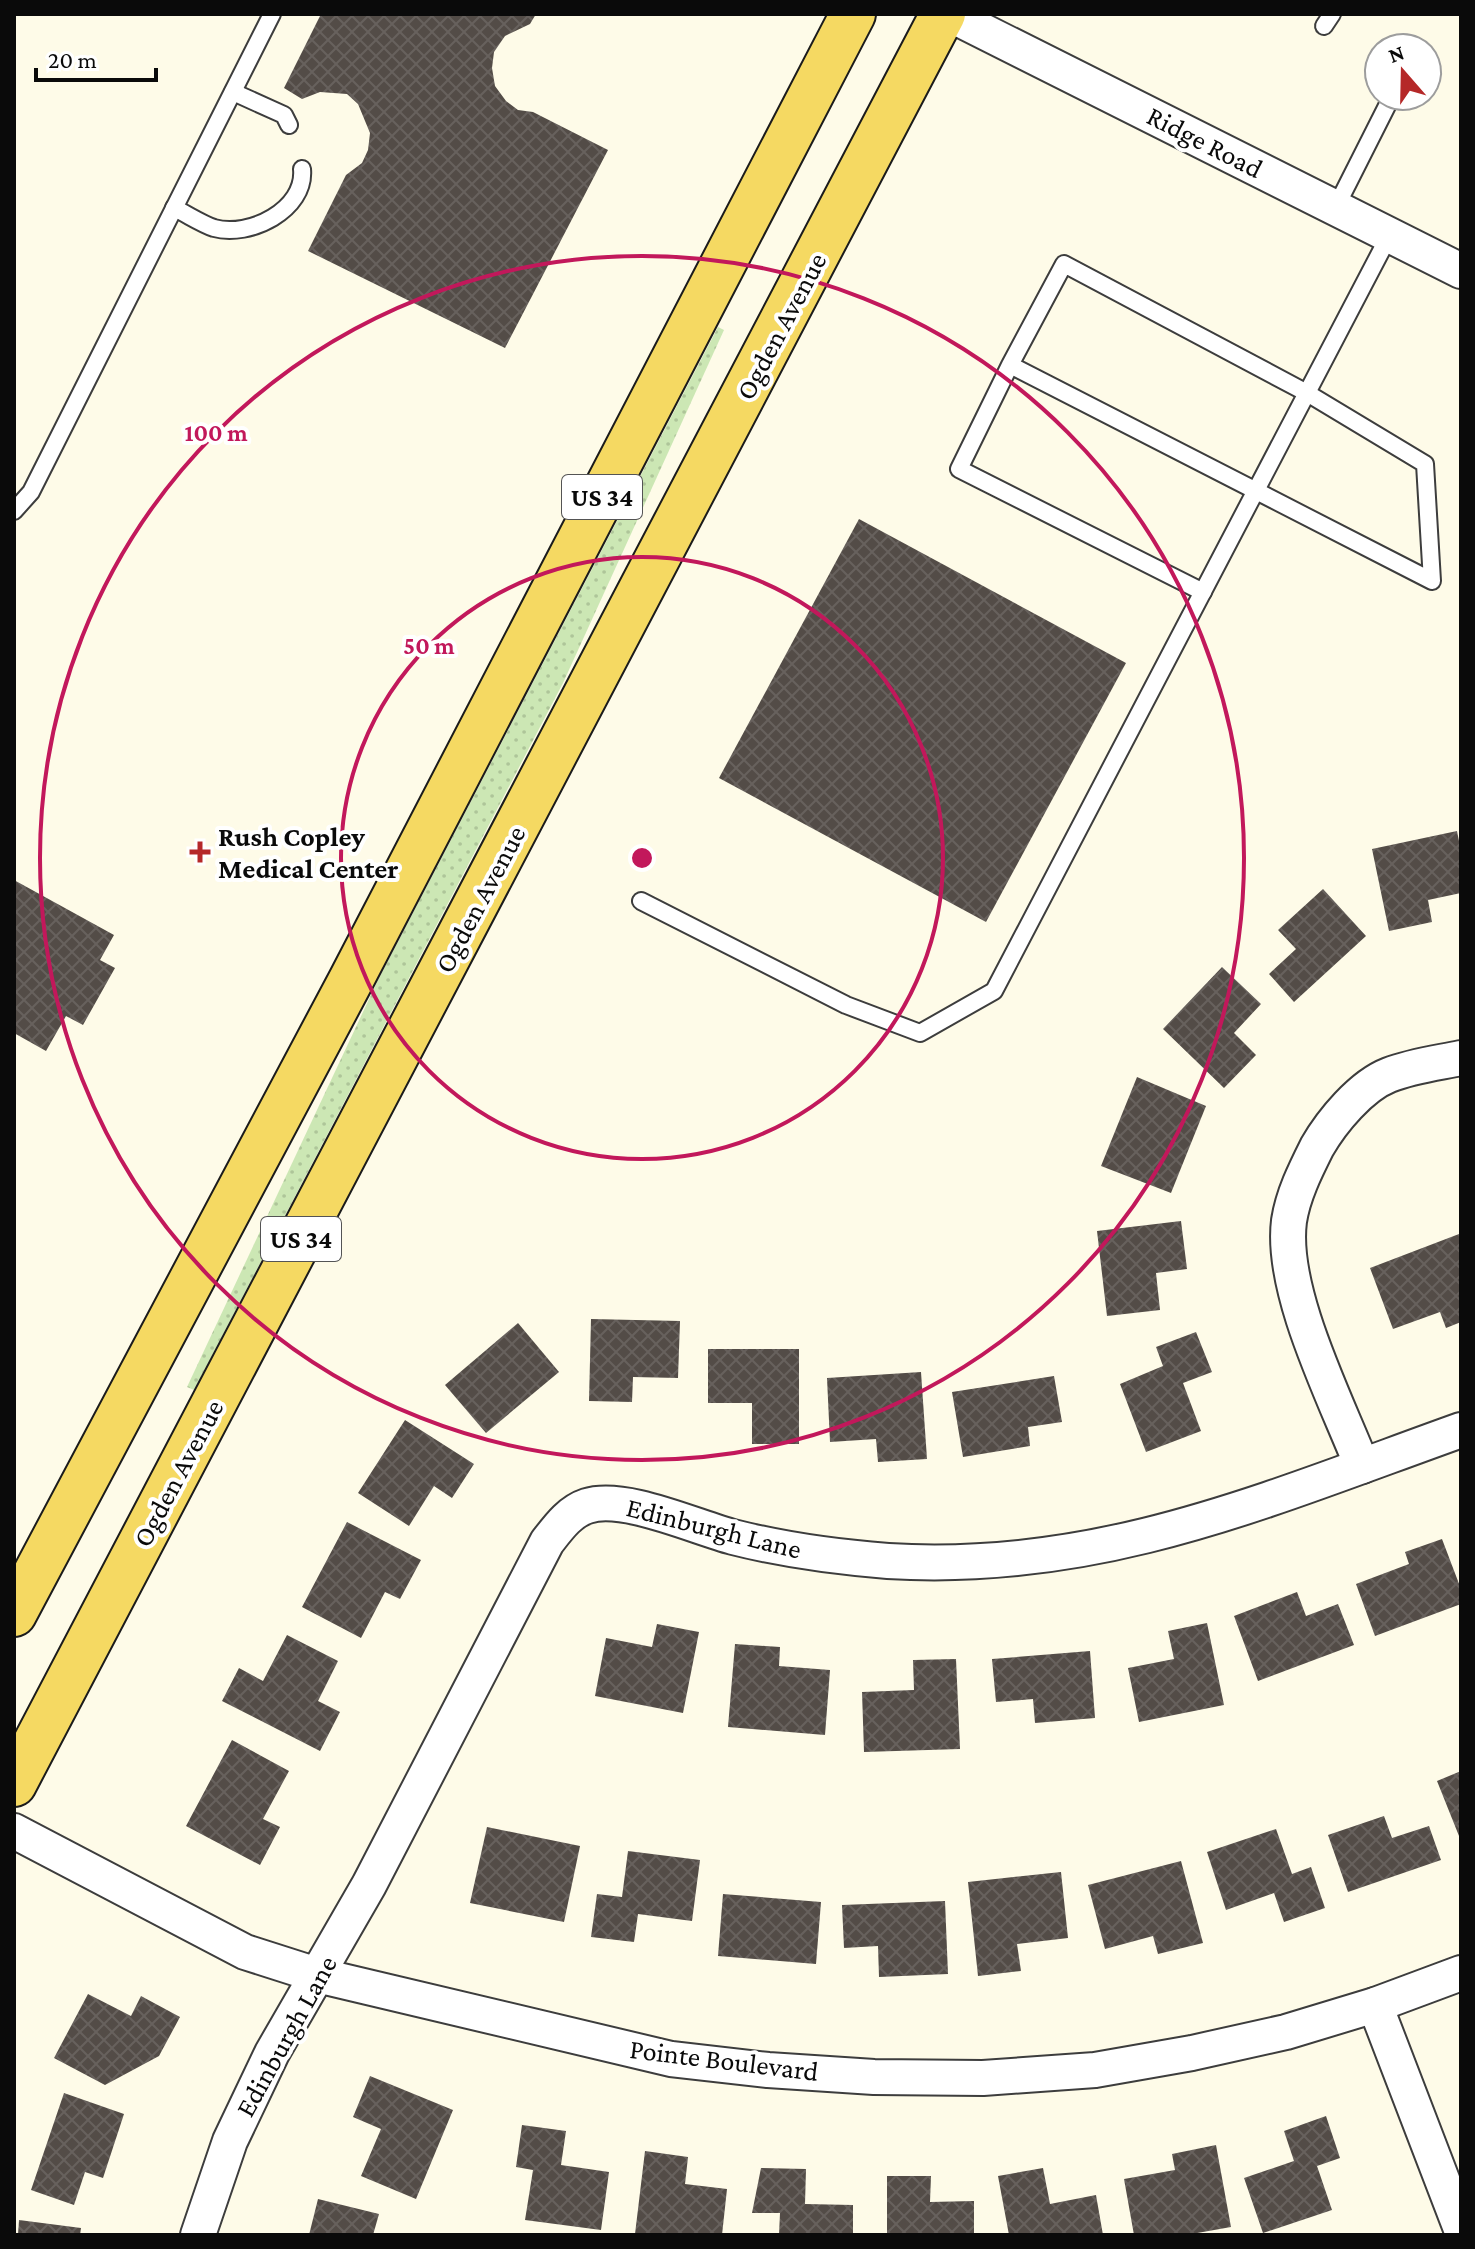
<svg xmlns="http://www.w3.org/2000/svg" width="1475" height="2249" font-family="'Crimson Pro',serif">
<defs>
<pattern id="grass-dots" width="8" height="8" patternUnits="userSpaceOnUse" patternTransform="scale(2)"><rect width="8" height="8" fill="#cce7b4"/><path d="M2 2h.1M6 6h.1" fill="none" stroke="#aec599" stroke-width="1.8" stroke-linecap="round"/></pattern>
<pattern id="building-cross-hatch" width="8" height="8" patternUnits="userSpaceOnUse" patternTransform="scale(2)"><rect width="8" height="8" fill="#534c47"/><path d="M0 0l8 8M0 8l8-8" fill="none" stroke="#67615d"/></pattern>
</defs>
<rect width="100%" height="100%" fill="#fefbe8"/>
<path fill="url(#grass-dots)" d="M718,327l6,3 -161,353 -369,707 -7,-3 191,-407z"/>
<g fill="url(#building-cross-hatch)">
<path d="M321,14h215l-6,10 -25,12 -11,16 -2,16 3,18 11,15 12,9 15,2 75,38 -103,198 -197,-97 38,-76 16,-12 6,-13 2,-17 -12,-29 -11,-10 -27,-2 -18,7 -18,-11z"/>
<path d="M859,519l267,144 -140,259 -267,-144z"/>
<path d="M1457,831l4,20v42l-33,7 4,22 -43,9 -17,-82z"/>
<path d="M14,880l100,55 -14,25 15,8 -32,57 -17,-9 -20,35 -32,-18z"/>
<path d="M1323,889l43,47 -72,66 -25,-28 27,-25 -18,-19z"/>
<path d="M1222,967l39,37 -27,29 22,22 -32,33 -61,-59z"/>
<path d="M1137,1077l69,29 -35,87 -70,-27z"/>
<path d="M1181,1221l6,48 -31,4 4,37 -53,6 -10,-85z"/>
<path d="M1459,1234l2,88 -15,6 -6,-16 -47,17 -23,-61z"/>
<path d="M591,1319l89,2 -2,57 -45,-1 -1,25 -43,-1z"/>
<path d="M518,1323l41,49 -73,61 -41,-48z"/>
<path d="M1196,1332l16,40 -29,11 18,48 -55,21 -26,-68 43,-18 -7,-19z"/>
<path d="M708,1349h91v95h-47v-41h-44z"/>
<path d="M921,1372l6,87 -49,3 -2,-23 -46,3 -3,-64z"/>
<path d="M1054,1376l8,46 -34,5 2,19 -67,11 -11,-65z"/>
<path d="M405,1420l69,44 -22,34 -18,-12 -25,40 -51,-33z"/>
<path d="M347,1522l74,38 -21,39 -15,-7 -24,46 -59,-31z"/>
<path d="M1442,1539l19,50v15l-86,32 -19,-52 53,-20 -4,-12z"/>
<path d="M1297,1592l9,24 32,-12 16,41 -96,36 -24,-65z"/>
<path d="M1207,1623l17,82 -85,17 -11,-54 46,-9 -6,-28z"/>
<path d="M657,1624l42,8 -16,81 -88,-17 11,-58 46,9z"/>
<path d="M287,1635l51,26 -20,40 22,11 -20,39 -98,-50 17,-33 24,13z"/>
<path d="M735,1644l45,3 -1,19 51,4 -5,65 -97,-8z"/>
<path d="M1090,1651l5,67 -60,5 -2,-24 -37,3 -4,-43z"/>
<path d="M956,1659l4,90 -96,3 -2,-60 52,-2 -1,-30z"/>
<path d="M232,1740l57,31 -26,48 17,8 -20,38 -74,-39z"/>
<path d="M1461,1771v70l-24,-60z"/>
<path d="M1384,1816l8,22 37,-12 12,34 -93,32 -20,-57z"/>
<path d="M487,1827l93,19 -16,76 -94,-19z"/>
<path d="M1276,1829l16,45 19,-7 14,41 -41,14 -10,-29 -48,17 -19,-58z"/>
<path d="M628,1851l72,9 -8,61 -54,-7 -4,28 -43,-5 6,-43 25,3z"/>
<path d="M1181,1861l22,82 -45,11 -5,-18 -48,13 -17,-64z"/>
<path d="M1061,1872l7,66 -51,6 4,27 -43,5 -10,-94z"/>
<path d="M723,1894l98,8 -5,62 -98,-8z"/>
<path d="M945,1901l3,73 -69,3 -1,-31 -34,2 -2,-43z"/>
<path d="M88,1994l43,22 10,-20 39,21 -21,39 -54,29 -51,-27z"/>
<path d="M370,2076l83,34 -37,89 -55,-23 20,-47 -28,-12z"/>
<path d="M64,2093l60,21 -21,64 -18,-6 -11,33 -43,-15z"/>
<path d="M1326,2116l14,42 -23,8 15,44 -69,23 -19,-55 50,-17 -10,-30z"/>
<path d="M522,2125l44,6 -5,34 48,7 -8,58 -76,-10 8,-50 -17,-3z"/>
<path d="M1216,2145l15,82 -45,8h-52l-10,-56 51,-9 -3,-16z"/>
<path d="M645,2151l43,6 -3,27 42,5 -5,46 -87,-1z"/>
<path d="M761,2168l45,1 -1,35 48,1v30h-74l1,-22h-28z"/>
<path d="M1043,2168l7,36 46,-9 7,40h-94l-11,-59z"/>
<path d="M887,2176h44l-1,26 44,-1v34h-87z"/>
<path d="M318,2199l61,15 -6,21h-64z"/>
<path d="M19,2220l62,8 -1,7h-62z"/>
</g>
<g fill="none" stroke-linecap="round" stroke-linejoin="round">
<g stroke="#3d3d3d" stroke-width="20">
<g id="lane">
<path d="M1324,26l8,-12"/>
<path d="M233,92l51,23 5,10"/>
<path d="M174,208c13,6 26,15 40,20 35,10 92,-18 88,-59"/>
<path d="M1335,209l57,-113"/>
<path d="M1010,365l54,-101 243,129 118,71 7,117 -422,-216 -51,104 244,123"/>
<path d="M14,511l17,-19 241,-478"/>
<path d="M641,901l205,104 74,28 74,-42 395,-755"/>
</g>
</g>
<g stroke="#3d3d3d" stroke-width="38">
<g id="street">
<path d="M949,14l512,257"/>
<path d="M1362,1466c-26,-66 -82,-175 -73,-245 4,-26 16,-50 28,-74 15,-26 44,-61 72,-72 23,-9 48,-12 72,-17"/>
<path d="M14,1831l231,121 72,23 354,84 97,11 106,7 109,1 112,-8 97,-17 94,-21 89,-27 86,-32"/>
<path d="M1375,2005l86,224"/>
<path d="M198,2235l32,-94 42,-88 97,-168 178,-343c11,-14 22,-30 40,-36 37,-12 108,21 146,31 51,13 103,20 155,24 211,13 380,-62 573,-131"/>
</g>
</g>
<g stroke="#1b1b1b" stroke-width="48">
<g id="primary">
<path d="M14,1614l337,-634 502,-966"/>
<path d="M14,1784l929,-1770"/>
</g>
</g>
<use href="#lane" stroke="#fff" stroke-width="16"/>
<use href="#street" stroke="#fff" stroke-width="34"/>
<use href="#primary" stroke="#f5d962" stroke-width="44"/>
</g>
<g fill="none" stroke="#c2185b" stroke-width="4">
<circle cx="642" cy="858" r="301"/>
<circle cx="642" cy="858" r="602"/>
</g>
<path fill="#b52828" stroke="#fff" stroke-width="3" d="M196 840h8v8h8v8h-8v8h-8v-8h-8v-8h8z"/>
<g text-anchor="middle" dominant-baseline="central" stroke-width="8" stroke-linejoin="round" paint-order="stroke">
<g fill="#fff" stroke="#545454" stroke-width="2">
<rect x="562" y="475" width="80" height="44" rx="6"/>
<rect x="261" y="1217" width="80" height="44" rx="6"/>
</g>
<g font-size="26" font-weight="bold" fill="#0a0a0a">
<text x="602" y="497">US 34</text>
<text x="301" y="1239">US 34</text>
</g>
<g font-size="28" fill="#0a0a0a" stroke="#fff">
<text transform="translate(1205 142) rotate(27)">Ridge Road</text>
<text transform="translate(781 326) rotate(-62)">Ogden Avenue</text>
<text transform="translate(480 899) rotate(-62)">Ogden Avenue</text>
<text transform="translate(178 1473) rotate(-62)">Ogden Avenue</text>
<text transform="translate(714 1528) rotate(14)">Edinburgh Lane</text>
<text transform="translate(286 2036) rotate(-61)">Edinburgh Lane</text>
<text transform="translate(724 2060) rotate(7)">Pointe Boulevard</text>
</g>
<g font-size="28" font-weight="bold" fill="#0a0a0a" stroke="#fff" text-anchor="start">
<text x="218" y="836">Rush Copley<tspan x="218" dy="32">Medical Center</tspan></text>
</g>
</g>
<circle cx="642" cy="858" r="12" fill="#c2185b" stroke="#fff" stroke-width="4"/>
<g font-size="24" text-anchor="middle" font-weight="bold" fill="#c2185b" stroke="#fff" stroke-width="8" stroke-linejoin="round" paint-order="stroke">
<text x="216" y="441">100 m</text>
<text x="429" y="654">50 m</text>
</g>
<rect width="1475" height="2249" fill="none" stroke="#0a0a0a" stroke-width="32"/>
<g transform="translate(1403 72) rotate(340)"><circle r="38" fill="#ffffff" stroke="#9d9d9d" stroke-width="2"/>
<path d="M0-6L14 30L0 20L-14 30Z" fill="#b52828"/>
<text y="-12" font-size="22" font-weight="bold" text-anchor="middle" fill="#0a0a0a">N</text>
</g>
<path d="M36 68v12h120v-12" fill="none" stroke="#0a0a0a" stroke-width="4"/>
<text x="48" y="68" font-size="24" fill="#0a0a0a" stroke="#ffffff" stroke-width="6" paint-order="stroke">20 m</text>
</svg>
